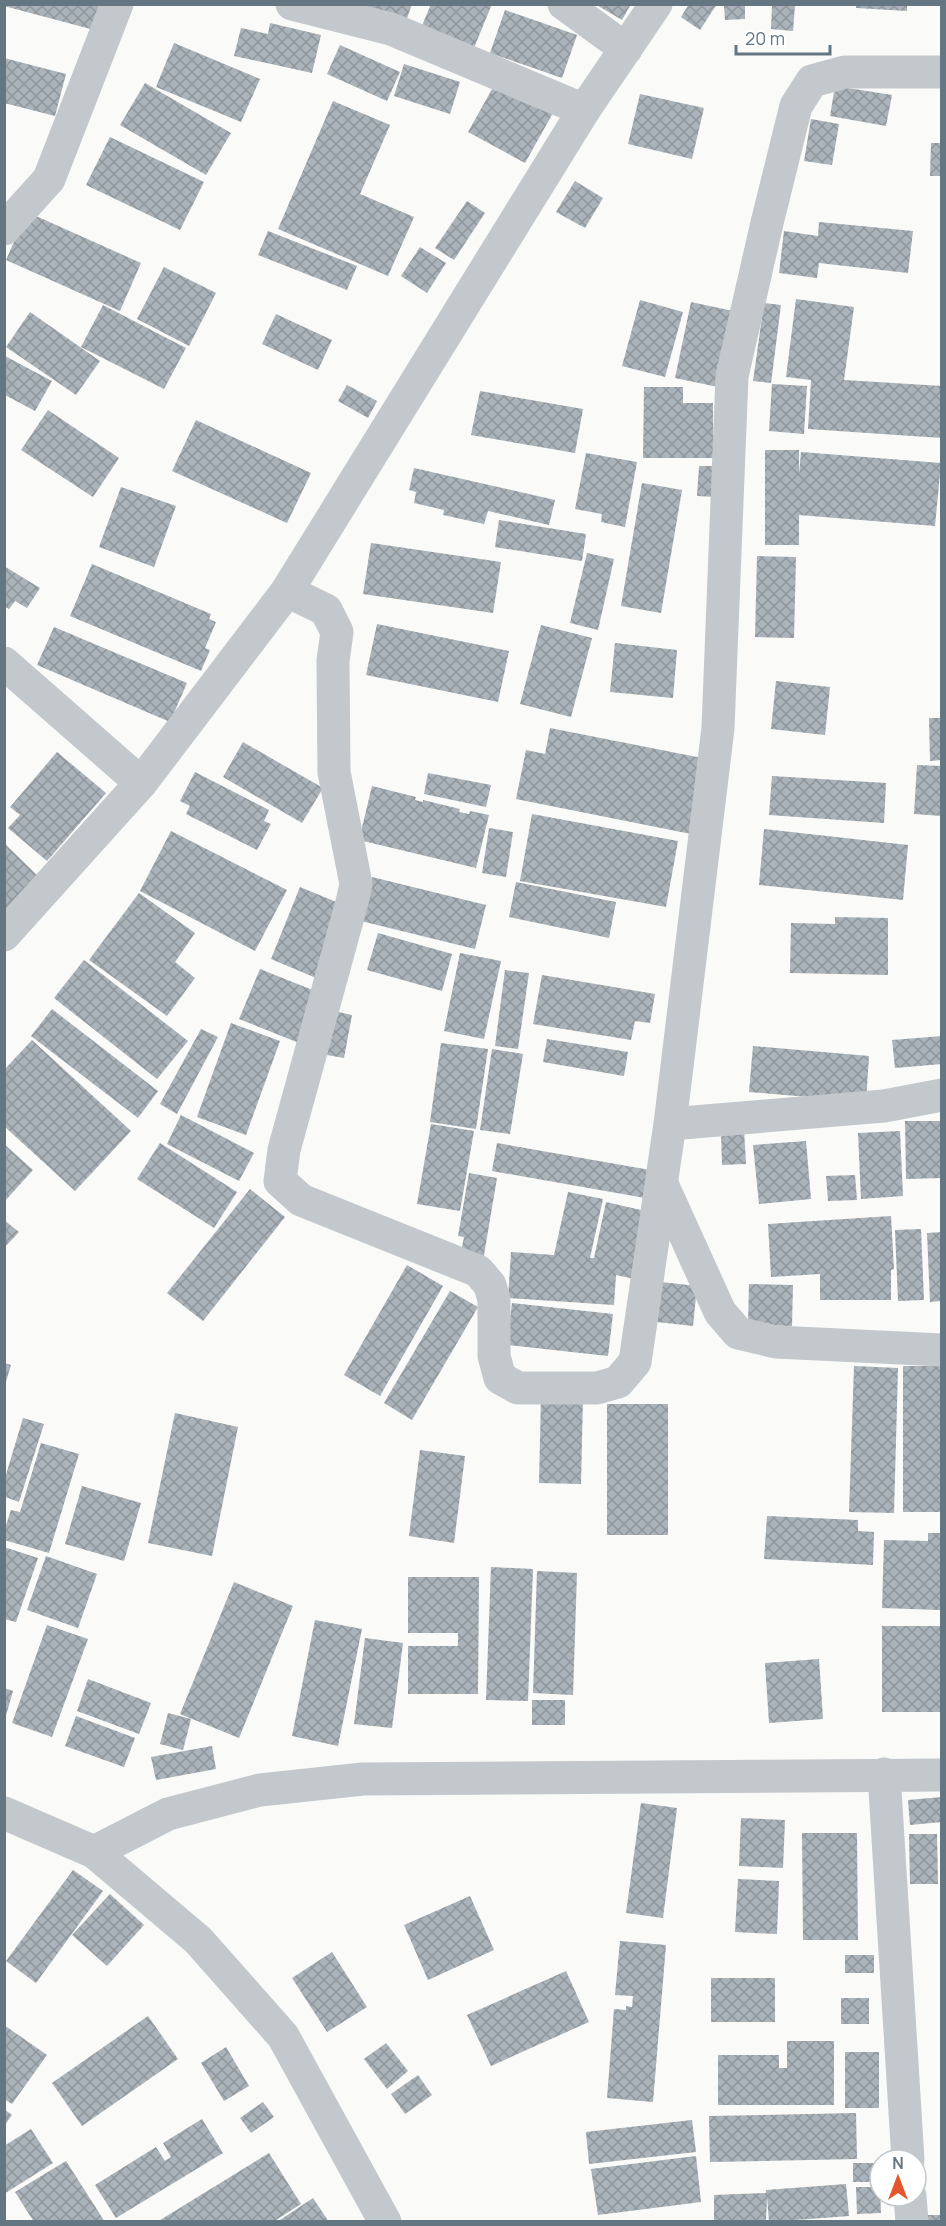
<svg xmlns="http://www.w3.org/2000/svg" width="946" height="2226" font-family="Manrope,sans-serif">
<defs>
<pattern id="building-cross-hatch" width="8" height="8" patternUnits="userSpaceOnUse" patternTransform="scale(1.5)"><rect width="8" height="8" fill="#aab3b9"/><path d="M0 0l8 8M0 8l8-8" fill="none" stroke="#8e969c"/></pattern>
</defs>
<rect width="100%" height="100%" fill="#fafaf8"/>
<g fill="url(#building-cross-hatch)">
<path d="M4,4h101l-7,27 -94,-25z"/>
<path d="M342,4h70l-8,23z"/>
<path d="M431,4h61l-21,51 -52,-22z"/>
<path d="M595,4h36l-9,16z"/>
<path d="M689,4h28l-17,26 -19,-13z"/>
<path d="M856,4h51v7l-51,-3z"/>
<path d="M772,5h23l-2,26 -22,-2z"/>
<path d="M724,6h21v13l-20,1z"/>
<path d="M505,10l72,25 -15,43 -72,-25z"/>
<path d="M270,23l51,12 -9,38 -78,-17 7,-28 27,6z"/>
<path d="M174,43l86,36 -19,43 -85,-35z"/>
<path d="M340,45l60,27 -13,29 -60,-27z"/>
<path d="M4,58l62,16 -11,42 -51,-13z"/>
<path d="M404,64l56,18 -10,32 -56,-18z"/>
<path d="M496,82l57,31 -28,50 -57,-31z"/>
<path d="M145,83l86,50 -25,42 -86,-50z"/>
<path d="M835,86l57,9 -6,31 -56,-10z"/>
<path d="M640,94l64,14 -12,51 -64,-15z"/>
<path d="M333,101l57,24 -30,69 54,23 -26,59 -110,-47z"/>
<path d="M811,119l28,5 -7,41 -28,-4z"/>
<path d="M110,137l94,45 -24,48 -94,-45z"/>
<path d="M931,143h11v33h-12z"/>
<path d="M575,181l28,17 -18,30 -29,-16z"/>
<path d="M467,201l18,12 -31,47 -19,-12z"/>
<path d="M27,212l114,51 -21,48 -114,-51z"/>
<path d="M819,222l94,9 -5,42 -89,-10 -2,15 -38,-5 5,-42 34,5z"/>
<path d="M268,231l89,35 -10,24 -89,-35z"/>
<path d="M420,247l26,16 -19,30 -26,-17z"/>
<path d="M164,267l52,26 -27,53 -52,-27z"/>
<path d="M796,299l58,8 -10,73 98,6v52l-134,-9 3,-49 -25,-3z"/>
<path d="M640,300l43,12 -18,65 -43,-11z"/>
<path d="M691,302l42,9 -15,76 -43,-9z"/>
<path d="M764,303l17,2 -10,78 -18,-2z"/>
<path d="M103,305l83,43 -22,41 -83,-42z"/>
<path d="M30,312l70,49 -24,34 -70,-48z"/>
<path d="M276,314l56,26 -14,30 -56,-26z"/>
<path d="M5,356l47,25 -17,30 -30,-16z"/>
<path d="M772,384l35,2 -3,48 -35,-3z"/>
<path d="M347,385l30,16 -9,17 -30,-17z"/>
<path d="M644,387h39v16h30v55h-70z"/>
<path d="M480,391l103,18 -8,44 -104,-18z"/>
<path d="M48,410l71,48 -26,39 -72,-47z"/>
<path d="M196,420l115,53 -24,50 -115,-52z"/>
<path d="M765,450h34v24l2,-22 140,11 -6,63 -136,-11v30h-34z"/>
<path d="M586,453l51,9 -12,65 -24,-5 1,-8 -27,-5z"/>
<path d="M699,466h17l-1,31 -18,-1z"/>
<path d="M414,468l141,32 -6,25 -61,-14 -4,13 -41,-9 1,-5 -30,-7 2,-11 -7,-2z"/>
<path d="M642,483l40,7 -21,123 -40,-7z"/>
<path d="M121,487l55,19 -22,61 -55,-20z"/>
<path d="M499,520l87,14 -4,27 -87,-14z"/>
<path d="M371,543l130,19 -8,51 -130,-19z"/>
<path d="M587,553l27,6 -16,71 -28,-7z"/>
<path d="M757,556l39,1 -2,81 -39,-1z"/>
<path d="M92,564l119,50 -2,5 7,3 -11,26 5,2 -9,21 -131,-55z"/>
<path d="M4,566l36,22 -13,20 -12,-7 -6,8 -5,-3z"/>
<path d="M377,624l132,27 -11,51 -132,-27z"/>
<path d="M541,625l51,13 -21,79 -51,-13z"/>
<path d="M54,627l133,56 -17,39 -133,-57z"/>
<path d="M615,643l62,7 -4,48 -63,-6z"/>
<path d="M776,681l54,6 -5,48 -54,-6z"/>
<path d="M929,718h13v42l-12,1z"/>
<path d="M550,728l157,31 -16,75 -175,-35 10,-49 19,4z"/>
<path d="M243,742l80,46 -21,35 -79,-46z"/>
<path d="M57,752l49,41 -59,68 -39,-33 12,-13 -10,-8z"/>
<path d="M917,765l25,1v50l-28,-2z"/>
<path d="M195,772l74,38 -5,11 7,3 -14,26 -71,-36 4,-8 -10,-5z"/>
<path d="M428,773l63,12 -5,22 -62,-13z"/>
<path d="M772,776l114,7 -2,40 -115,-8z"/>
<path d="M372,786l44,11 -1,3 8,2v-2l37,9 -1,3 10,2 1,-3 19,4 -13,53 -117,-28z"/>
<path d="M532,814l146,27 -12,66 -146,-26z"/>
<path d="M489,828l24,4 -7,45 -24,-4z"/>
<path d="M764,829l144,16 -5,55 -144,-15z"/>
<path d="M171,831l116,59 -32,61 -115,-60z"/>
<path d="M4,843l37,36 -37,37z"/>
<path d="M372,877l114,28 -11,44 -114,-28z"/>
<path d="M516,882l100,20 -7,36 -100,-21z"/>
<path d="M300,887l46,19 -30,72 -45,-19z"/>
<path d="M139,893l56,40 -20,29 20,16 -28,38 -78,-56z"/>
<path d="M835,917l53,1v57l-98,-2 1,-50 44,1z"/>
<path d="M378,933l74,21 -10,37 -75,-21z"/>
<path d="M460,953l41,8 -17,78 -40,-8z"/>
<path d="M84,960l104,81 -31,38 -103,-81z"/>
<path d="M260,969l60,24 -21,50 -60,-24z"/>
<path d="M505,970l24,3 -11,76 -23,-3z"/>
<path d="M542,975l113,19 -5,29 -15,-2 -4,19 -98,-16z"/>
<path d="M52,1009l106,82 -20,27 -107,-82z"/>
<path d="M329,1010l23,5 -8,43 -23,-4z"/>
<path d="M231,1023l49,18 -34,94 -49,-18z"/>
<path d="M201,1029l17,8 -41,77 -17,-10z"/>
<path d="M942,1036v28l-47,4 -3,-28z"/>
<path d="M547,1039l81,13 -4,24 -81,-14z"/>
<path d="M32,1040l99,91 -56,60 -71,-65v-56z"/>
<path d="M441,1043l47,6 -12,80 -46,-7z"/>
<path d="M753,1046l116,10 -3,46 -117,-10z"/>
<path d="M492,1049l31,5 -13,80 -30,-4z"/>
<path d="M181,1115l73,38 -15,28 -72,-37z"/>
<path d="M905,1121h37v57l-36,1z"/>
<path d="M431,1124l43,7 -14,80 -43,-7z"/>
<path d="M744,1130l2,34 -24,1 -1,-34z"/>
<path d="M900,1131l3,65 -42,3 -3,-66z"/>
<path d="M806,1141l5,58 -52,5 -6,-59z"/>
<path d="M160,1143l77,49 -23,36 -77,-49z"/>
<path d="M497,1143l153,27 -5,28 -153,-27z"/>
<path d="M4,1144l29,26 -29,32z"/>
<path d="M469,1173l28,5 -14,83 -23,-4 4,-20 -6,-1z"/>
<path d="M855,1175l2,25 -29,1 -2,-25z"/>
<path d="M250,1189l35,28 -82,104 -36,-28z"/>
<path d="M568,1192l35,7 -13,59h4l12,-56 48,11 -15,67 -23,-5 -2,30 -106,-7 3,-46 43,3z"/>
<path d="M891,1216l3,53 -3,1v30h-71v-26l-49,3 -3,-53z"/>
<path d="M4,1220l15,12 -15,16z"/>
<path d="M921,1229l3,71 -26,1 -3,-71z"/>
<path d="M942,1232v69l-12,1 -3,-69z"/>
<path d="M407,1265l36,21 -63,110 -36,-21z"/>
<path d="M661,1282l36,4 -4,40 -36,-4z"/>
<path d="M749,1284l44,1 -1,41 -44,-1z"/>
<path d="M450,1291l28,16 -66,113 -28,-17z"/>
<path d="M512,1303l101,11 -5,42 -101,-11z"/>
<path d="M4,1363l7,2 -6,20h-1z"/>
<path d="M854,1366l44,2 -4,145 -45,-1z"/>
<rect x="903" y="1366" width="39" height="146"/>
<path d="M541,1396l42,1 -2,87 -42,-1z"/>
<rect x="607" y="1404" width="61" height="131"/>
<path d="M175,1413l63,14 -26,129 -64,-13z"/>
<path d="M23,1418l21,6 -25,78 -14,-5v-19z"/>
<path d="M41,1443l38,11 -30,99 -45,-13v-9l7,-21 9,2z"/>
<path d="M420,1450l45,6 -11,87 -45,-7z"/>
<path d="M82,1486l59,17 -17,58 -59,-17z"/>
<path d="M767,1516l91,4v11l16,1 -1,33 -109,-6z"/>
<path d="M928,1533h14l-2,77 -58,-2 2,-68 44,1z"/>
<path d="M4,1547l34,11 -22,64 -12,-3z"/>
<path d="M46,1556l51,18 -19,54 -51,-18z"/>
<path d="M491,1567l42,2 -5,132 -42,-1z"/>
<path d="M537,1571l40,2 -4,122 -40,-2z"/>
<path d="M408,1577h71l-1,117h-70v-48h50v-13h-50z"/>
<path d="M234,1582l59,24 -54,132 -59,-24z"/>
<path d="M315,1620l47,9 -24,117 -46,-10z"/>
<path d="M47,1625l41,14 -36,98 -40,-14z"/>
<rect x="882" y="1626" width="60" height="86"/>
<path d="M365,1638l38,5 -11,85 -38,-4z"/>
<path d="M819,1659l4,60 -54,4 -4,-60z"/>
<path d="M88,1679l63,24 -12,31 -62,-23z"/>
<path d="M4,1688l9,3 -8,28h-1z"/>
<rect x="532" y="1700" width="33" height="25"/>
<path d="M168,1713l23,6 -8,31 -23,-6z"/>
<path d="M76,1716l59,22 -11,29 -59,-21z"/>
<path d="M212,1746l4,23 -60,11 -5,-23z"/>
<path d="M942,1797v25l-32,3 -2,-25z"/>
<path d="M641,1803l36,5 -14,110 -37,-5z"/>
<path d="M741,1818l44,2 -2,48 -44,-2z"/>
<path d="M802,1833h55l1,107h-55z"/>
<path d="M909,1834h28l1,50h-28z"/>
<path d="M73,1870l30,21 -67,92 -30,-22z"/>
<path d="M738,1879l41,2 -2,53 -42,-2z"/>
<path d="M110,1894l34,31 -37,41 -35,-31z"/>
<path d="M470,1896l24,54 -66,30 -24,-55z"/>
<path d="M620,1941l46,4 -13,157 -46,-4 7,-89 12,1v-4l6,1 1,-11 -18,-1z"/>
<path d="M332,1952l35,55 -40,25 -35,-54z"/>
<rect x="845" y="1955" width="29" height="18"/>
<path d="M566,1971l23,51 -98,44 -24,-51z"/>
<rect x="711" y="1978" width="64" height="44"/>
<rect x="841" y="1998" width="28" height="26"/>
<path d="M148,2016l30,43 -96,67 -30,-43z"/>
<path d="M4,2025l43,30 -35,49 -8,-5z"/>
<path d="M787,2041h47v64h-116v-50h61v13h8z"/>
<path d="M386,2043l22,28 -21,18 -23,-30z"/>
<path d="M226,2047l23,39 -25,15 -23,-38z"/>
<rect x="845" y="2052" width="34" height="56"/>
<path d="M418,2075l14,20 -27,19 -14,-20z"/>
<path d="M263,2102l11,15 -23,16 -11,-15z"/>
<path d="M4,2109l8,6 -8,11z"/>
<path d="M856,2113l1,46 -147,3 -1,-46z"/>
<path d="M202,2119l21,34 -107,65 -21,-33 61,-38 9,14 6,-4 -8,-14z"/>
<path d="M692,2120l4,32 -107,12 -3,-32z"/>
<path d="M31,2129l22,34 -49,31v-48z"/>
<path d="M269,2153l32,51 -28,18h-116z"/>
<path d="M696,2156l5,46 -103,13 -7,-46z"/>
<path d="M66,2161l39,61h-71l-19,-30z"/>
<rect x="853" y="2163" width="23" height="19"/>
<path d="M846,2184l3,32 -80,6 -2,-25 -1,25h-52v-27l52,-2v-3z"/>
<path d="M856,2187h24l1,26 -24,1z"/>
<path d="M313,2198l16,24h-52z"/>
<rect x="914" y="2215" width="28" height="7"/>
</g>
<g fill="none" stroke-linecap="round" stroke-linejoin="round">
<g stroke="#c3c8cc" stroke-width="33">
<path d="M292,4l99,25 193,81"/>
<path d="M564,4l62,45"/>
<path d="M4,229l45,-50 68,-175"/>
<path d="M287,591l39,19 11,22 -4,29 1,111 22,112 -4,18 -68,248 -4,31 21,19 177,71 12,14 4,15v56l6,22 18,10h79l21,-6 17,-20 35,-238 48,-396 14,-352 35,-153 29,-117 16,-25 33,-9h97"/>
<path d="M4,663l137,120"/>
<path d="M4,935l137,-152 146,-192 297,-481 72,-106"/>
<path d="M670,1124l214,-18 58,-11"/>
<path d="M662,1184l58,128 18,21 38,9 166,8"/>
<path d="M884,1774l24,386"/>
<path d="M4,1813l90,39 104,88 85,96 102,186"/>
<path d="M94,1852l74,-38 92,-24 103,-11 579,-4"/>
<path d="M910,2196l2,26"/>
</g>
</g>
<rect width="946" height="2226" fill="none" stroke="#657683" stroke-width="12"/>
<g transform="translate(898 2178)"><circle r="28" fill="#ffffff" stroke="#c1c8cd" stroke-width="1.5"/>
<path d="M0-4.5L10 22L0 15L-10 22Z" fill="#e4572e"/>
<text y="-9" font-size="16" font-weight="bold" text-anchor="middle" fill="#657683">N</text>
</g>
<path d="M736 45v9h94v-9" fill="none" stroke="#657683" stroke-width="3"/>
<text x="745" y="45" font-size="18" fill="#657683" stroke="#ffffff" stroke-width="4.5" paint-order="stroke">20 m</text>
</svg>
